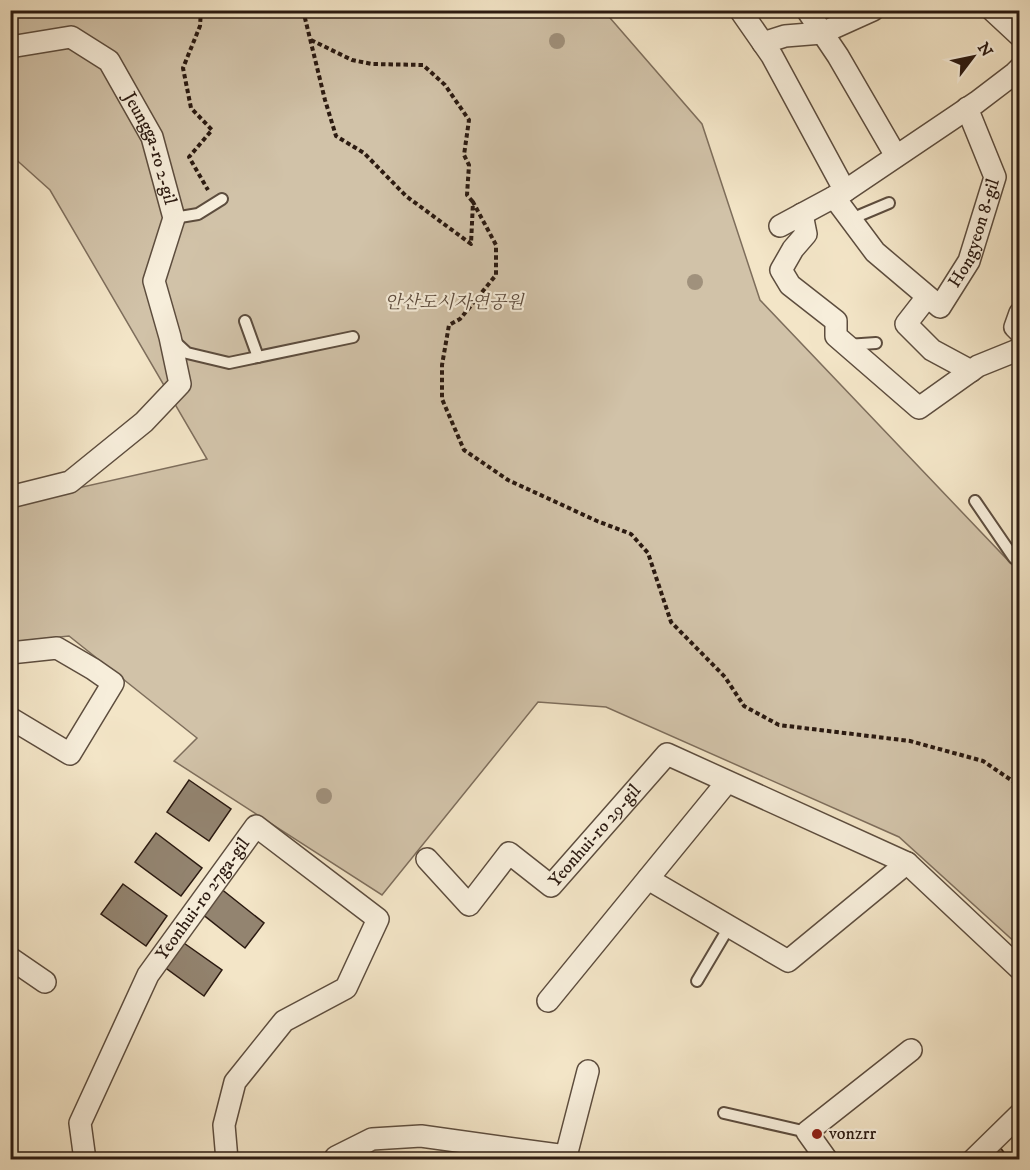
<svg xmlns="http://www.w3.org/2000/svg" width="1030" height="1170" font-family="'IM FELL DW Pica','Noto Serif KR',serif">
<rect width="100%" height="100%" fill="#f3e5c7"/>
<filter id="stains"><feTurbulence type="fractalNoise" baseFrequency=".00333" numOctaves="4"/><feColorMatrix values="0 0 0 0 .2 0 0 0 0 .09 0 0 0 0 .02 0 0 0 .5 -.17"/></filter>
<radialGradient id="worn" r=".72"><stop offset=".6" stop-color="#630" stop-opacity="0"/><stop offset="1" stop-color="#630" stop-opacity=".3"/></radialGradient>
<path fill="#d1c2a8" stroke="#7e6e5c" stroke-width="1.5" d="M11,11h593l98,113 58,176 259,272v374l-120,-109 -293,-130 -68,-5 -156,193 -208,-134 23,-23 -128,-102 -58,6v-139l196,-44 -157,-269 -39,-35z"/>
<g fill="#938470" stroke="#2b1a11" stroke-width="1.5">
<path d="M189,780l42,29 -22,32 -42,-29z"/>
<path d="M156,833l46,35 -21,28 -46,-34z"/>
<path d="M123,884l44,32 -21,30 -45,-32z"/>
<path d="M220,888l44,35 -19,25 -44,-35z"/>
<path d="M181,941l41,29 -18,26 -41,-30z"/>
<path d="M999,1146l11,14h-27z"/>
</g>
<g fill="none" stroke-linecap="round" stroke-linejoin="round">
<g stroke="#5d4d3e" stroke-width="14">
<g id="lane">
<path d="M174,218l24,-4 24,-15"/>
<path d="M851,219l38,-16"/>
<path d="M245,321l13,36"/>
<path d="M173,340l14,13 42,10 124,-26"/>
<path d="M847,345l29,-2"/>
<path d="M975,501l39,57 6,-5"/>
<path d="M697,981l32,-54"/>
<path d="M724,1113l83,19"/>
</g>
</g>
<g stroke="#5d4d3e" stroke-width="24">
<g id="street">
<path d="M740,10l32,46 73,135"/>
<path d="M807,10l31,46 58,100"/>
<path d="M992,10l28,26"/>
<path d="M763,43l22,-7 37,-3 51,-23"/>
<path id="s1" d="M10,47l61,-10 38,24 43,76 22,81 -20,63 16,56 10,47 -36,38 -74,60 -60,15"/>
<path id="s2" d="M834,197l41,55 65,55 29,-46 26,-84 -28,-69"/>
<path d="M802,214l4,20 -13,15 -12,21 9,15 46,36v15l83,72 59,-42 42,-17"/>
<path d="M780,226l65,-35 132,-89 38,-29 5,-5"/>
<path d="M927,297l-21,27 26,26 39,21"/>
<path d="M1020,313l-5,14 5,5"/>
<path d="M10,653l47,-5 36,21 20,14 -43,71 -60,-36"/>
<path id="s3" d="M427,859l42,46 40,-52 42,33 116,-132 240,109 113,106"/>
<path d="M648,879l140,82 119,-98"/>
<path d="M10,958l35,24"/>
<path d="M548,1001l179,-219"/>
<path id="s4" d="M85,1160l-5,-37 68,-148 108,-149 122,93 -32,69 -62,33 -49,61 -11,43 3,35"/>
<path d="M336,1160v-3l36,-18 49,-3 145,20 22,-85"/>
<path d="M827,1160l-20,-28 104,-82"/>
<path d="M973,1160l47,-46"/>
</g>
</g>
<g stroke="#2b1a11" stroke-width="4" stroke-dasharray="4.5 3" stroke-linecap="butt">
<path d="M201,10l-1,16 -17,42 8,40 21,22 -23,27 19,33"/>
<path d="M303,10l22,90 11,36 28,17 42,43 65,48 2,-42 23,43v30l-36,44 -11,6 -7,40v34l22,51 44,30 89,41 34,13 17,19 23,69 54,55 19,29 35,19 131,16 73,20 37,25"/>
<path d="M311,40l41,20 20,4 51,1 22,20 24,35 -5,35 5,10 -2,30 6,7"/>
</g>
<use href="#lane" stroke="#f7eedb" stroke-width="10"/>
<use href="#street" stroke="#f7eedb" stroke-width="21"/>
</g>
<g fill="#a0917c">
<circle cx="557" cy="41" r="8"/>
<circle cx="695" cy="282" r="8"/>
<circle cx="324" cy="796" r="8"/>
</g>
<circle fill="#8f2418" stroke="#f7eedb" stroke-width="2" cx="817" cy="1134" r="6"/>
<g text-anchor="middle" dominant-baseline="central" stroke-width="4.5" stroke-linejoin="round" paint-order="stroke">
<g font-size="18" fill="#2b1a11" stroke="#f7eedb">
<text stroke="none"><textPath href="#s1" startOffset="204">Jeungga-ro 2-gil</textPath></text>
<text stroke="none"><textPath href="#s2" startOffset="236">Hongyeon 8-gil</textPath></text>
<text stroke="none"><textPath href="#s3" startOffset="248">Yeonhui-ro 29-gil</textPath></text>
<text stroke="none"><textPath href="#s4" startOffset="294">Yeonhui-ro 27ga-gil</textPath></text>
</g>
<g font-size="18" font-style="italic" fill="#5d4c3e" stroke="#f7eedb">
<text x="454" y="303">안산도시자연공원</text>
</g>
<g font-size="18" fill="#2b1a11" stroke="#f7eedb" text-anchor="start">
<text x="829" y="1134">vonzrr</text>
</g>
</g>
<rect width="1030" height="1170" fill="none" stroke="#f3e5c7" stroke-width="36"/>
<rect x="12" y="12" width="1006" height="1146" fill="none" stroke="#2b1a11" stroke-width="3"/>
<rect x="18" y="18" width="994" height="1134" fill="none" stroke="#2b1a11" stroke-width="1.5"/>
<g transform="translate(973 57) rotate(58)" stroke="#f7eedb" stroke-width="4.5" paint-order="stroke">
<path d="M0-4.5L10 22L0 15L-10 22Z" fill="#2b1a11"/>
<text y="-9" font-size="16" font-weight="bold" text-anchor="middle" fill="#2b1a11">N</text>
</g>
<rect width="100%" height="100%" filter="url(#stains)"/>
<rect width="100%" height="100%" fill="url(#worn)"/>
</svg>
